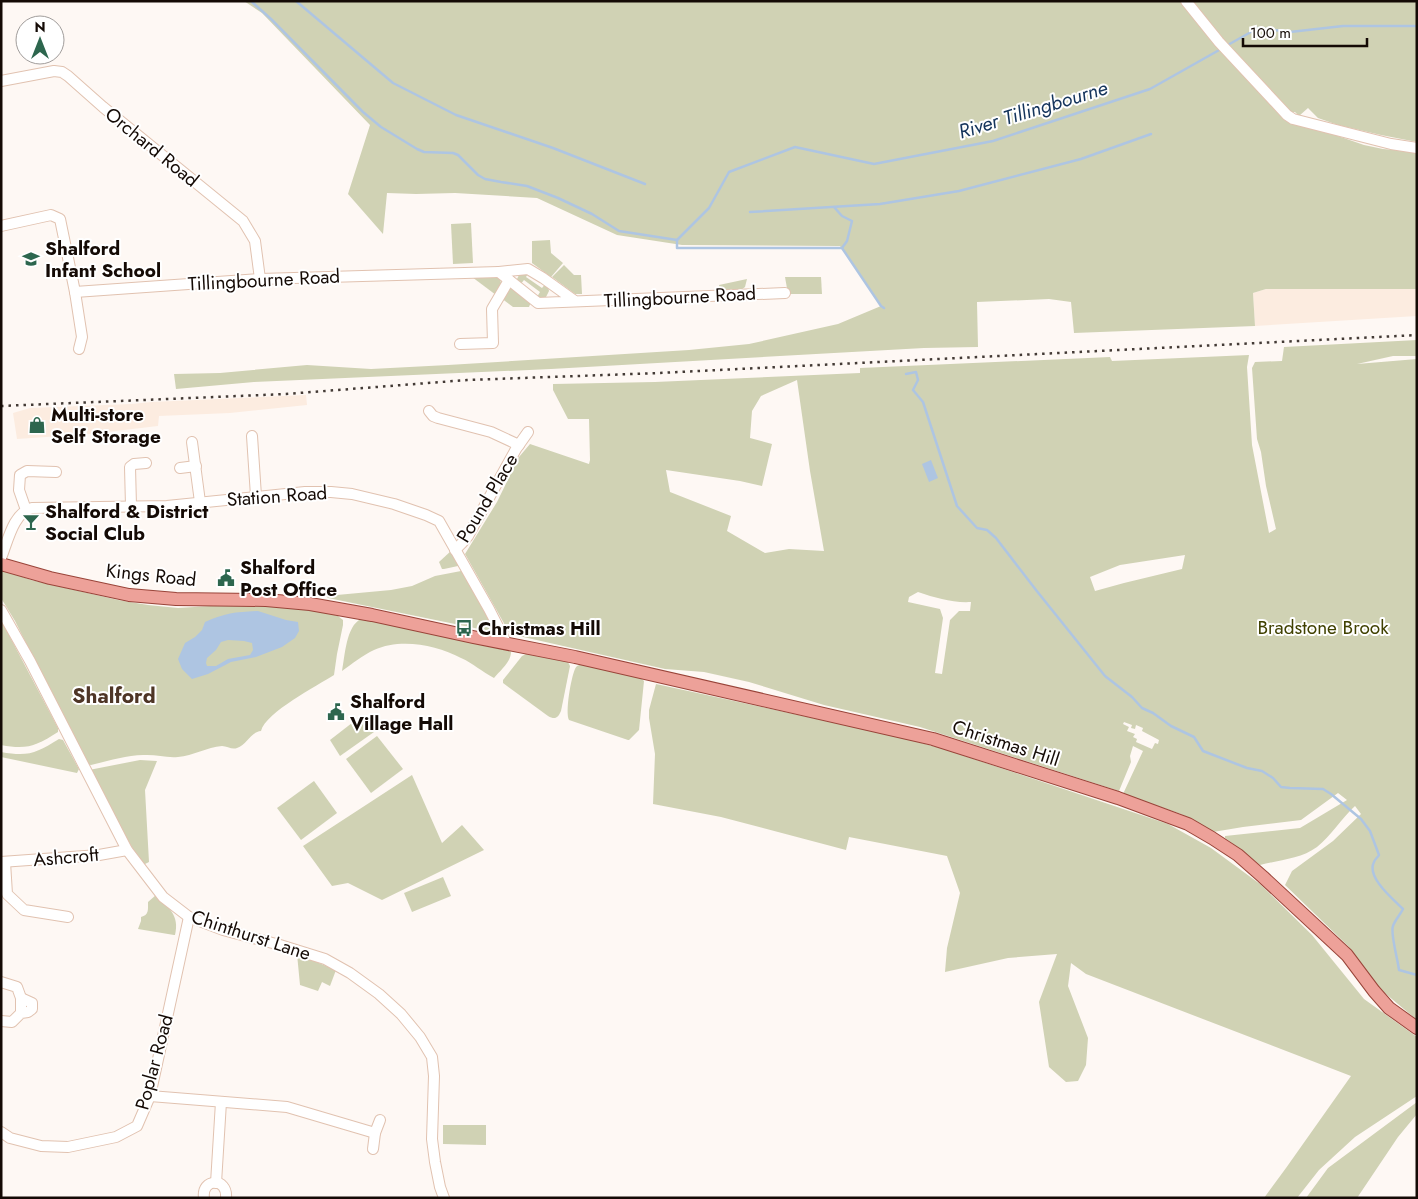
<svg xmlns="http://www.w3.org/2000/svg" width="1418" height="1199" font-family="Jost,sans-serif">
<rect width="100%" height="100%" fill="#fef8f4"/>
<g fill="#fcece0">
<path d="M1266,289h150l1,27 -162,10 -2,-33z"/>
<path d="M306,395l1,10 -77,8 -71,3 -1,10 -68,8 -73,5 -4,-26 17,-5 101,-4 21,-2z"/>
</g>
<g fill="#d0d2b4" fill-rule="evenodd">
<path d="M244,1h1173v141l-36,-7 -43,-10 -20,-7 -10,-10 -9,8 -4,-4h-5l-4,6 78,27 19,4 34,3v138l-1,-1h-150l-13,4 2,33 -181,7 -3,-31 -22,-3 -72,3 1,45 -54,1 -373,21 -297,13 -78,7 -2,-15 46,-1 87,-8 64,4 77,-4 241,-15 60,-6 89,-20 43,-18 -41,-60 -158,-1 -65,-10 -80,-37 -82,-5 -39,1 -29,-1 -4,41 -35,-40 22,-69 -108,-112z"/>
<path d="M471,223l2,40 -20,1 -2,-40z"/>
<path d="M550,240l1,13 12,10 -12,14 -19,-14v-22z"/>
<path d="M564,265l10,10h7l1,19h-7l-23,-17z"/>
<path d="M529,272l-3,5 16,11 4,-5 2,3 1,5 -3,6 -9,1v-1l3,-5 -16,-12 -4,5 -1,-1 -2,-5 3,-6z"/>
<path d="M493,275l7,4 2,8 -6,8 -24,-18z"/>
<path d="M785,277h36l1,17h-34z"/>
<path d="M747,279l-2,8 -4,3h-21l-1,-5z"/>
<path d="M513,288l18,14 -2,5h-16l-12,-9 8,-9z"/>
<path d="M1417,340v16h-24l-36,8 60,-5v661l-37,-31 -32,-43 -63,-61 7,-14 41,-30 28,-27 -6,-8c-13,12 -25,31 -38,41 -16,12 -39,13 -57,18l-20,-16 -15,-11v-2l75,-8 47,-28 -9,-7 -37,27 -58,7 -30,5 -32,-18 -58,-20 20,-43 -10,-5 -3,10 1,6 -12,29 -199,-64 -96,-22 -75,-23 -45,-10 -39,-3 -155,-35 -45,-80 32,-52 22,-45 11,-13 59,20 1,-4 -1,-41h-21l-15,-29v-6l102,-2 205,-9v-5l250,-11 2,4 137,-6 -2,12 5,78 17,88 7,-4 -10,-43 -5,-34 -4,-13 -5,-71 3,-6 27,-1 2,-14zM797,380l13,91 14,80 -35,-2 -24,4 -38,-22 4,-15 -61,-24 -4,-22 74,11 22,5 10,-42 -22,-6 2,-27 9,-15zM1185,555l-3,14 -58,14 -29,8 -5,-14 30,-12zM918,592c18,6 34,11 53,10l-1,9h-11l-9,9 -8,54 -7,-1 8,-55 -3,-9 -32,-7 1,-5zM1124,722l8,3 -1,3 4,1 1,-4 7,3 -1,3 17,9 -1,4 -3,-1 -3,6 -16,-7 1,-3 -4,-2 2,-3 -8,-3 2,-4 -6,-3z"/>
<path d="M452,550l7,12 -1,4 -14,3h-2l-3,-7z"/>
<path d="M1,569l30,11 87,20 30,5 30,3 49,-3 51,2 44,4 16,5 5,4v5l-6,29 -3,21c-17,11 -68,37 -73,56 -11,1 -14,14 -24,17 -5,2 -10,-2 -15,-2 -15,1 -29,10 -44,11 -11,1 -20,-2 -31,-2 -19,-1 -38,6 -56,10l-5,-1 -71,-143 -14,-23z"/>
<path d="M461,571l7,4 27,52 -1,5 -166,-34 -2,-2 65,-6 21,-4 23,-10z"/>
<path d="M361,619l148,31 2,2c0,10 -11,19 -17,26 -12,-6 -21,-15 -33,-20 -25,-13 -60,-20 -87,-8 -11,5 -22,14 -32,21 3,-15 4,-45 19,-52z"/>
<path d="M1,620l57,108v4c-22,14 -31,18 -57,13z"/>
<path d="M526,654l42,8 2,4 -9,45c-3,7 -6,9 -13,5l-45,-33v-3l19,-24z"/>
<path d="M581,664l60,14 3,3 -5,49 -10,10h-1l-59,-20c-4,-8 2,-42 6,-51 2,-4 3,-3 6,-5z"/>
<path d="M656,684l243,53 45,12 224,75 43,24 49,36 52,51 52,64 53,38v59l-62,41 -36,33 -22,28h-33l22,-30 65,-92 -265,-102 -15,-11 -3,23 20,52 -2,27 -8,16 -12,1 -17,-15 -10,-65 18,-48 -49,4 -63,14 2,-24 13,-55 -13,-37 -98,-19 -3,13 -125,-33 -68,-13 2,-50 -6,-36v-8z"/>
<path d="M361,716l13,16 -34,24 -10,-16z"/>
<path d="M377,736l26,33 -32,24 -25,-34z"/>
<path d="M59,739l4,1 16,29 -2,4 -76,-16v-5c28,5 35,1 58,-13z"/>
<path d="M140,760l17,1 -12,29 4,72 -6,3 -19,-31 -35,-64z"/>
<path d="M412,775l30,68 20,-18 22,25 -102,50 -34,-17 -16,3 -29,-40z"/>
<path d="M314,781l23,32 -36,27 -24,-32z"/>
<path d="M443,877l8,19 -39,16 -8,-19z"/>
<path d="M156,895c12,12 24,20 19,40h-1l-36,-6 3,-8v-4c8,-2 7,-7 7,-15z"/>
<path d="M297,954l39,16 -6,16 -8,-4 -4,9 -18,-6z"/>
<path d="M1417,1102v12l-19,23 -41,61h-51l22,-30z"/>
<path d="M443,1125h43v20l-43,-1z"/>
</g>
<g fill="#aec5e2" fill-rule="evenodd">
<path d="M931,460l7,18 -9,4 -7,-18z"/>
<path d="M258,611l28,9 12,2 1,9 -4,7 -13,9 -26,10 -25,5 -23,12 -16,5 -10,-10 -4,-10 7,-16 10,-6 7,-7 3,-8c20,-9 31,-10 53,-11zM228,640l16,1 8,2 1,7 -3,5 -22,4 -12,7h-9l-1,-3 1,-5 9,-8 5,-8z"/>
</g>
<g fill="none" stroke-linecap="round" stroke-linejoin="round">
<g stroke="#aec5e2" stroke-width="2.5">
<path d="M251,1l20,18 92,93 18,15 36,22 7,3 29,1 5,2 20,20 7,4 16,3 26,4 31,12 34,16 27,17 58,9"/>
<path d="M296,1l97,82 63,32 97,33 92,36"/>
<path d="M1226,46l32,-18 32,4 53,-6h74"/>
<path d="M834,207l8,9 10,5 -5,20 -5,7"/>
<path d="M750,212l130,-8 79,-13 122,-32 70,-25"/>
<path d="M677,240l32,-32 20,-36 66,-25 79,17 119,-23 157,-52 71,-40"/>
<path d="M677,240v8h165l39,58 3,2"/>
<path d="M906,374l10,-2 2,8 -5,10 10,12 34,104 20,22 10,2 9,8 40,52 69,86 27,21 10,11 11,5 18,13 23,11 9,14 44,17 15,3 11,7 8,9 9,1 33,1 8,5 30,25 9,12 9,24c-1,2 -4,4 -5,7 -8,15 19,37 29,47 -3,6 -8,11 -10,17 -3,7 5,34 6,44l18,5"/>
</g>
<g stroke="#e1c2b0" stroke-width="12">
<g id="minor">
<path d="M1186,1l33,41 68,73 6,4 98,25 26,4"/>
<path d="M1,81l53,-10 8,1 6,4 35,31 140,114 12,20 5,38"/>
<path d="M1,226l50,-11 9,4 15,73 185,-13 239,-7"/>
<path d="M75,292l7,45 -3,12"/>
<path d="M575,301l-32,-23 -15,-9 -29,3 39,31 247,-10"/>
<path d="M460,344l33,-1 -1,-34 17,-29"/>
<path d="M429,411l4,5 5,2 53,14 28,13"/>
<path d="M252,436l4,60"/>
<path d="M192,442l8,60"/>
<path d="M180,468l16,-2"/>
<path d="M131,506l-1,-39 4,-3 12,-1"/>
<path d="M26,510l-7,-20 1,-15 7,-4 29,1"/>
<path d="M455,550l7,-7 6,-7 48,-87 12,-17"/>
<path d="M1,558c7,-17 12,-45 31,-50l135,-2 138,-14h26l21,2 42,10 32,11 13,6 50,88 18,35"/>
<path d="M1,610l29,51 97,189 36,47 26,20 34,13 57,15 45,14 25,14 29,21 22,20 19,23 12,20 2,19 -2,63 3,23 5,25 4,11"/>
<path d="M1,862l98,-7 28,-5"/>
<path d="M5,862l2,32 17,16 44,7"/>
<path d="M1,982l16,5 4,11"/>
<path d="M1,1021l11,1 9,-9 7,-1 4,-3v-6l-11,-5v15"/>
<path d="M150,1096l137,11 88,26"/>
<path d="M1,1132l9,6 31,8 27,1 48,-10 21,-11 13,-30 39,-179"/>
<path d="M373,1149l2,-16 5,-13"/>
<path d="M216,1183l5,-81"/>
<path d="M204,1198c-3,-20 24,-21 22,0"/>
</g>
</g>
<g stroke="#994439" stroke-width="14">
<path id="major" d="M1,564l49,14 79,17 47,4 90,1 44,4 62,11 101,22 102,20 358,82 185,59 70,26 24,14 26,17 25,22 84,78 27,36 15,17 28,20"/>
</g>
<use href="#minor" stroke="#fff" stroke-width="10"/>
<use href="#major" stroke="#eda199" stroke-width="12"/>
<path stroke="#433a35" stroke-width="2.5" stroke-dasharray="2.5 5" stroke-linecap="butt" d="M1,406l285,-12 181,-14 193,-7 757,-38"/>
</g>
<defs>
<g id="school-bare" transform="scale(1.35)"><path d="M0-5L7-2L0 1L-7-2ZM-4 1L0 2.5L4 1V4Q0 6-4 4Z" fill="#2d664e" stroke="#fff" stroke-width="2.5" paint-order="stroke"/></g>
<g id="shop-bare" transform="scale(1.35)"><path d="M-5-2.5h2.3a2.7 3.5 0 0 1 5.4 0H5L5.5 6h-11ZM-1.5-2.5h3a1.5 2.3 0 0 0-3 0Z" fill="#2d664e" stroke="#fff" stroke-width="2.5" paint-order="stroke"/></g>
<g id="bar-bare" transform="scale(1.35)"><path d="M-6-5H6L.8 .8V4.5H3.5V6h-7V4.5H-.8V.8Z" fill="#2d664e" stroke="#fff" stroke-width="2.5" paint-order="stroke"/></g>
<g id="civic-bare" transform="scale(1.35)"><path d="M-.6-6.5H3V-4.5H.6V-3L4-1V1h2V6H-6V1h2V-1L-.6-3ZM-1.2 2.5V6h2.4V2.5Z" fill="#2d664e" stroke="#fff" stroke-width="2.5" paint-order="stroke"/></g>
<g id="bus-bare" transform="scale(1.35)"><path d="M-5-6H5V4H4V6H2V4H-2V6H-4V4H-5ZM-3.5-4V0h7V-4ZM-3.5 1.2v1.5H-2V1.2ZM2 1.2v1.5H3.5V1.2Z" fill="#2d664e" stroke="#fff" stroke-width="2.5" paint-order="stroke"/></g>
</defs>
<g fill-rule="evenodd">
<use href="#school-bare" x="31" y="259"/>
<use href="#shop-bare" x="37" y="425"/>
<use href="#bar-bare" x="31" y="522"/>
<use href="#civic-bare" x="226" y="578"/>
<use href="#bus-bare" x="464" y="628"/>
<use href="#civic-bare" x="336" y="712"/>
</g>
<g text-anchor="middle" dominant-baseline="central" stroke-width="4" stroke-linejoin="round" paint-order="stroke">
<g font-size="19" fill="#140a05" stroke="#fff">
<text transform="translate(152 147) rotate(39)">Orchard Road</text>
<text transform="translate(264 280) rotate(-3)">Tillingbourne Road</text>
<text transform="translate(680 297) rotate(-3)">Tillingbourne Road</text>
<text transform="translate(277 496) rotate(-4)">Station Road</text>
<text transform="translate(487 498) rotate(-59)">Pound Place</text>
<text transform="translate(151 575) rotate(6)">Kings Road</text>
<text transform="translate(1006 743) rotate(18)">Christmas Hill</text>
<text transform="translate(66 857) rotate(-5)">Ashcroft</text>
<text transform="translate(251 935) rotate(18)">Chinthurst Lane</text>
<text transform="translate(154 1062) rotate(-75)">Poplar Road</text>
</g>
<g font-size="19" font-weight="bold" fill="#140a05" stroke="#fff" text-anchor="start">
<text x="45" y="248">Shalford<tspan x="45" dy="22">Infant School</tspan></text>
<text x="51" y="414">Multi-store<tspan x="51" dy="22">Self Storage</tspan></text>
<text x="45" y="511">Shalford &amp; District<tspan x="45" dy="22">Social Club</tspan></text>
<text x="240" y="567">Shalford<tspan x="240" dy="22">Post Office</tspan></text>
<text x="478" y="628">Christmas Hill</text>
<text x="350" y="701">Shalford<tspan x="350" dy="22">Village Hall</tspan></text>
</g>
<g font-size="19" fill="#404101" stroke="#fff">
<text x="1323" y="627">Bradstone Brook</text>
</g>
<g font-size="20" font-style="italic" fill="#14345b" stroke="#fff">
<text transform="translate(1033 110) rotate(-17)">River Tillingbourne</text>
</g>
<g font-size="21" font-weight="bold" fill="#4e3526" stroke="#fff">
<text x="114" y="696">Shalford</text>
</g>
</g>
<rect width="1418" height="1199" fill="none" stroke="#140a05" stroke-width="5"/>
<g transform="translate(40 40)"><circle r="24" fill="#ffffff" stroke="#a19d9b"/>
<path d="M0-4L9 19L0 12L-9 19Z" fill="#2d664e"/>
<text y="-8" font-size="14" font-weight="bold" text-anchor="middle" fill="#140a05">N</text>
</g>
<path d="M1243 38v8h124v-8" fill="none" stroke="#140a05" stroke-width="2.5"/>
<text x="1250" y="38" font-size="15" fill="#140a05" stroke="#ffffff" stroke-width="4" paint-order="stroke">100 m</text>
</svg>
